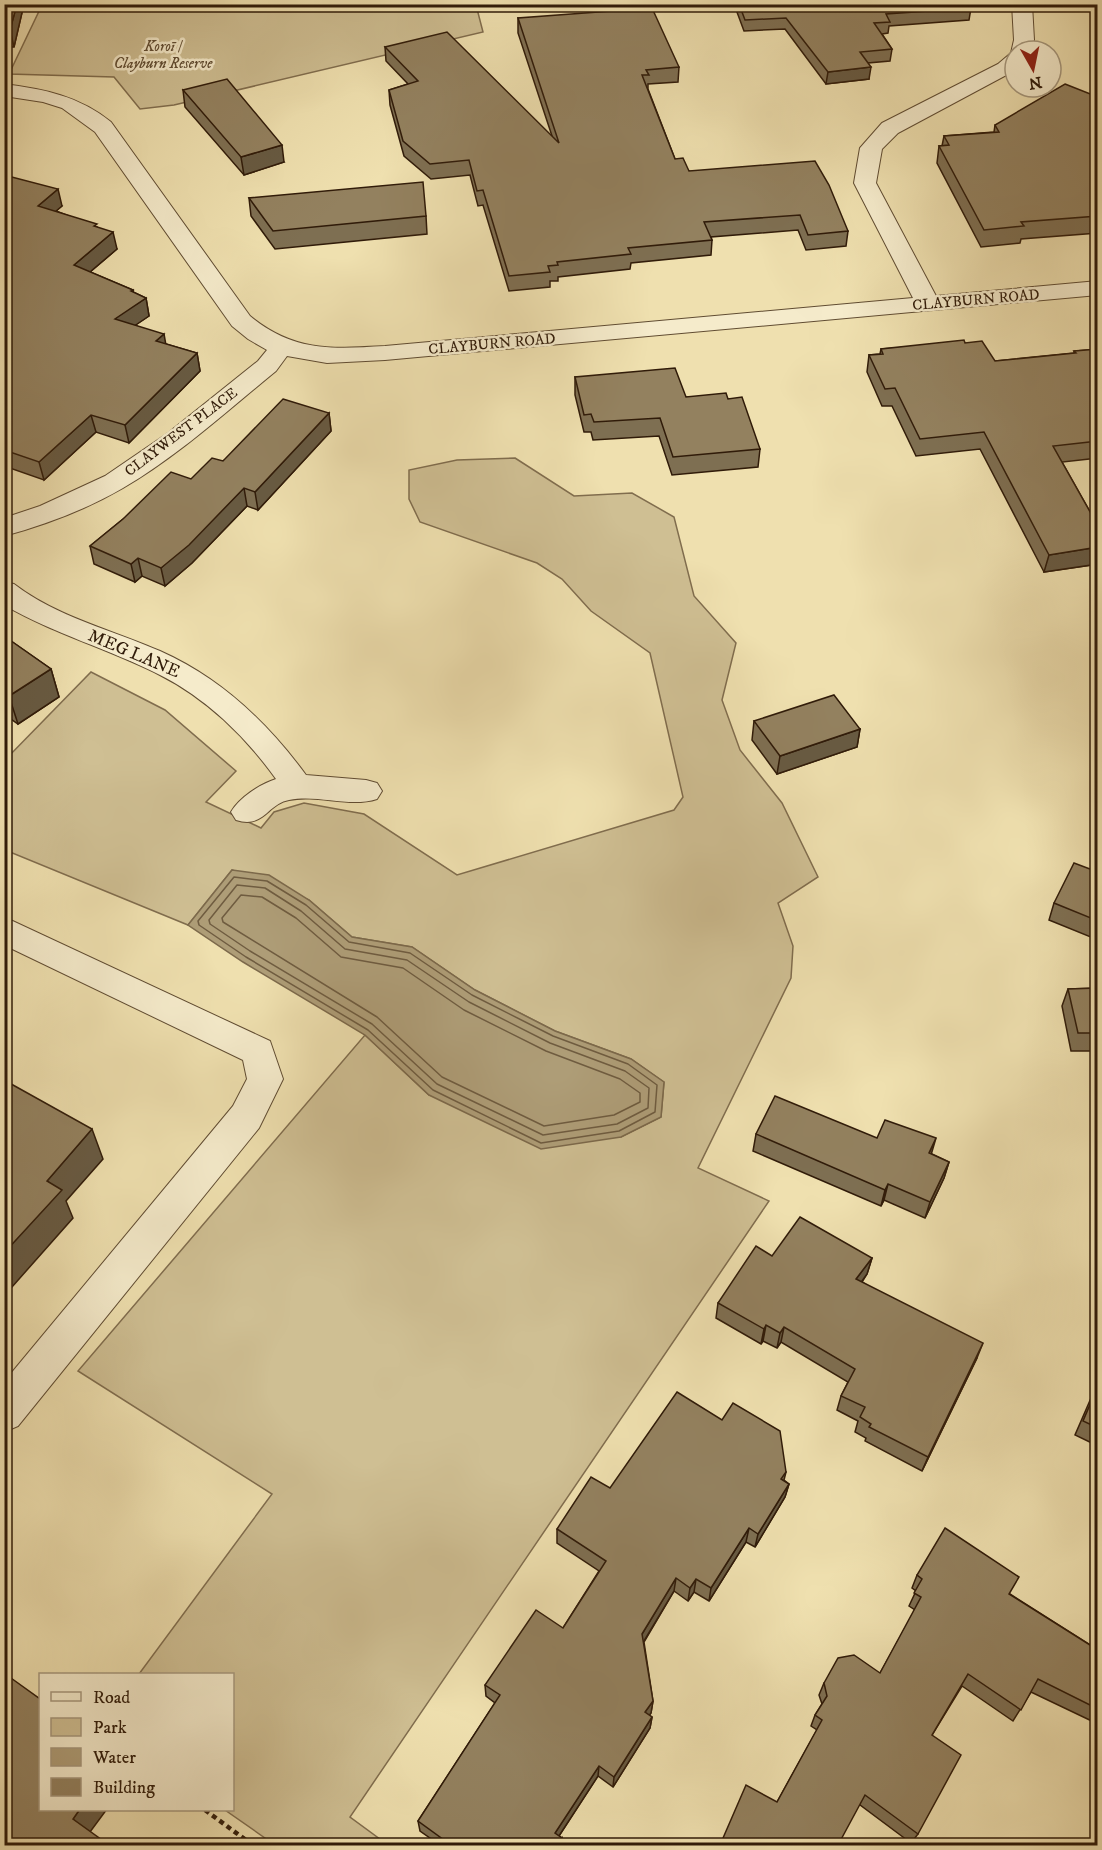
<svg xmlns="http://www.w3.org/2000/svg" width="1102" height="1850" font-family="'IM FELL DW Pica',serif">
<rect width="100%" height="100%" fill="#efe0af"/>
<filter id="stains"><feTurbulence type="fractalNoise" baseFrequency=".00333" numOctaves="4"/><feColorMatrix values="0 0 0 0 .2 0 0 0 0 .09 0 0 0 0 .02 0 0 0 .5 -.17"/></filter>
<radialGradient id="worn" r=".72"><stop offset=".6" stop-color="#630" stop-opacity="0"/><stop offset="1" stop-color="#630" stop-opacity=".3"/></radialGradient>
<g fill="#cfbf93" stroke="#806d4e" stroke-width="1.5">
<path d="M42,5h434l7,27 -309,73 -34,4 -26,-32 -105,-3z"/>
<path d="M515,458l59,38 58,-3 42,24 20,79 42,47 -14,57 18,50 42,53 36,74 -40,26 15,43 -2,32 -93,190 71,33 -419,616 38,28h-113l-50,-35h7v-136h-93l133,-180 -194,-123 287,-336 64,60 192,42 40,-20 3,-35 -33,-23 -76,-28 -80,-41 -63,-43 -60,-10 -43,-37 -77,-30 -44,55 -183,-75v-90l86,-88 74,38 71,61 -30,31 55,26 13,-16 30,-9 60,11 93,61 217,-65 9,-13 -33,-144 -59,-42 -29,-32 -25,-16 -117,-41 -11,-23v-29l48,-10z"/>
</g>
<path fill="#ae9d77" stroke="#7c694b" stroke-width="1.5" d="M232,870l37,5 40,25 43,37 60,10 63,43 80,41 76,28 33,23 -3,35 -40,20 -80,12 -112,-54 -64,-60 -122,-73 -55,-37z"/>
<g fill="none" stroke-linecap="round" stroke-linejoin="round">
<g stroke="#6f5c40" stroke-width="1.5">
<path d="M234,877l33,4 39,24 43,37 61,11 62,42 81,41 75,28 29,21 -2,27 -36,19 -78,12 -108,-53 -65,-60 -122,-73 -47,-32 -1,-4z"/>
<path d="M237,885l28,3 36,23 44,38 62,11 62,42 81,41 75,28 24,17 -1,20 -31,16 -74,11 -106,-51 -65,-60 -122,-73 -40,-27 -1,-4z"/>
<path d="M241,895l21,2 34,21 45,39 62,11 61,42 82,41 74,28 20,14v9l-26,13 -70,11 -102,-49 -65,-60 -154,-95 -1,-4z"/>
</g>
<g stroke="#604c32" stroke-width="2">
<g id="minor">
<path d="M1012,4h20l2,36 -4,11h-15v19l-3,2 -114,61 -16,16 -6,34 60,113 162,-15v14l-713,65 -58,3 -40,-7 -11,15c-49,40 -98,85 -153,117 -36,21 -78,37 -119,48v-18l36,-12 65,-30 63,-43 90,-72 9,-11 -19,-11 -16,-13 -137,-194 -33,-24 -19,-6 -39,-6v-12c40,5 75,12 107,38l139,194c44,36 81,33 135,30l528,-48 -59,-115 6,-35 22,-25 116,-59 13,-11 3,-13z"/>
<path d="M4,582l10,2c43,33 98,46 146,67 61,27 107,71 146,124l60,5 11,3 5,8 -5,8c-28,9 -59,-5 -88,1 -22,4 -25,29 -53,20l-5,-8c8,-14 29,-28 45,-33 -30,-42 -70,-81 -116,-104 -51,-26 -106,-41 -156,-70z"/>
<path d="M4,917l266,124 13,38 -24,49 -241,298 -14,6v-50l229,-276 14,-27 -4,-19 -239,-115z"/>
</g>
</g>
<path stroke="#301b09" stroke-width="4.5" stroke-dasharray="5 4" stroke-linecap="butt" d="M205,1810l49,36"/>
<use href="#minor" fill="#f5ebcb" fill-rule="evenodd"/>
</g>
<g fill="#7e6f52" stroke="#301b09" stroke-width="1.5">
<path d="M4,4h20l-10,43h-10z"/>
<path d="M734,4h234l3,4 -2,12 -80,6 -1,7 -6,1 10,15 -2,12 -22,2 1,16 -43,5 -41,-55 -41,2z"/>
<path d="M518,18l161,49 -1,15 -30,2v5l27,70 14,12 159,60 -2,15 -40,4 -8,-20 -87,7 1,3 -1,15 -80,8 -1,6 -72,8v4h-8v6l-41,4 -26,-86 -5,1 -8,-31 -39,4 -27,-23 -14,-51 -1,-15 19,-6 -22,-23 -1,-14 167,89 -34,-103z"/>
<path d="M183,90l101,72 -40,13 -59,-68z"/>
<path d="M1098,97v136l-77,6 -1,4 -39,4 -44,-84 2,-17h3l2,-10 50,-4 1,-7z"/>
<path d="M4,175l58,31 -6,5 41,16 20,22 -27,23 43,18v2l13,6 3,18 -14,9 31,19 31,9 3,18 -71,72 -33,-11 -52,48 -40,-14z"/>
<path d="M249,198l177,18 1,18 -152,15 -24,-33z"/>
<path d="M965,343l30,18 79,-8v-2l24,-2v109l-36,4 36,64v38l-54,8 -64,-123 -64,7 -24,-50h-10l-15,-34 2,-17 11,-1 1,-5z"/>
<path d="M575,377l111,20 42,2 32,50 -2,18 -86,8 -13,-39 -66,4 -2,-8h-7l-9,-37z"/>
<path d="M329,413l2,18 -73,79 -11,-4 -55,57 -27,23 -23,-10 -7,6 -41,-18 -4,-18 33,-27 100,-58z"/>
<path d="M4,636l47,33 8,28 -41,27 -14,-10z"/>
<path d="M754,721l106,8 -3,18 -80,27 -25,-34z"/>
<path d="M1098,872v68l-49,-20 5,-17z"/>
<path d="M1098,988v63h-27l-9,-45 6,-17z"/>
<path d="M756,1134l121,4 55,16 17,8 -5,16 -19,40 -41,-18 -3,6 -128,-55z"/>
<path d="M772,1256l100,2 -5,16 -5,8 115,76 -55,113 -57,-30 1,-3 -11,-6 3,-11 -21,-11 4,-14 7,-14 -67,-40 -4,6 -14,-7 -2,3 -45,-26 2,-15z"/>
<path d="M1098,1382v64l-23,-11z"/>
<path d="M786,1472l-2,8 5,4 -4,13 -30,50 -9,-5 -37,59 -15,-9 -6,9 -14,-10 -30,51 9,59 -2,12 -2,2 3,2 -2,11 -37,59 -15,-11 -39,60 3,2v7h-122l-20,-14 -2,-10 77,-118 -9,-7 -1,-11 78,-57 36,-57 -42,-28v-14l53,-41z"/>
<path d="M917,1575l93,19 88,56v74l-67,-32 -18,29 -51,-35 -30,49 -14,99 -7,9 -51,-38 -83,-3 40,-72 -6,-4 4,-11 7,-11 -3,-9 5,-12 56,-10 35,-63 -6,-4 7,-15 -4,-3z"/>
</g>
<g fill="#675a42" stroke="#301b09" stroke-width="1.5">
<path d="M17,4h7l-10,43 -4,-17z"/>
<path d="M871,67l-2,12 -43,5 2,-12z"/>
<path d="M282,145l2,17 -40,13 -3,-18z"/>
<path d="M58,189l4,17 -20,17 -4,-17z"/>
<path d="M113,232l4,17 -40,34 -3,-18z"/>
<path d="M133,290l2,15 11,-7 3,18 -31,21 -3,-18 16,-28z"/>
<path d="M164,334l3,17 -11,-10z"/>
<path d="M197,353l3,18 -71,72 -4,-18z"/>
<path d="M329,413l2,18 -73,79 -3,-18z"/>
<path d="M91,415l5,17 -52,48 -5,-18z"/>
<path d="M244,488l3,18 -55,57 -27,23 -4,-18z"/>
<path d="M1098,547v17l-54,8 5,-17z"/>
<path d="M138,558l4,18 -7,6 -4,-18z"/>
<path d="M51,669l8,28 -41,27 -9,-28z"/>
<path d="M860,729l-3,18 -80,27 3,-18z"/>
<path d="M92,1129l11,30 -37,42 7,17 -69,78v-43l43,-72z"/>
<path d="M936,1138l-5,17 -2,-2z"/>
<path d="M949,1162l-5,16 -19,40 5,-16z"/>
<path d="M888,1184l-4,16 -3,6 4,-16z"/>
<path d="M872,1258l-5,16 -15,21 4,-16z"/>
<path d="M766,1325l-3,16 -2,3 3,-15z"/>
<path d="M784,1327l-3,15 -4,6 3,-15z"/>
<path d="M983,1343l-6,15 -55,113 6,-14z"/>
<path d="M789,1484l-4,13 -30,50 3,-13z"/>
<path d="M749,1528l-3,14 -37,59 2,-13z"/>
<path d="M676,1578l-2,13 -33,55 1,-12z"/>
<path d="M696,1579l-2,13 -6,9 2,-13z"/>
<path d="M653,1701l-2,12 -7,10 1,-11z"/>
<path d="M652,1717l-2,11 -37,59 1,-10z"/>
<path d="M599,1766l-1,10 -43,66v-9z"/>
<path d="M80,1809h27l-20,27 -14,-17z"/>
<path d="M562,1838v7h-5z"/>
</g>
<g fill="#93815f" stroke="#301b09" stroke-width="1.5">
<path d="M4,4h13l-7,26h-6z"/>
<path d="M739,4h229l3,4 -85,6 4,8 -16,1 18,26 -32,3 11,15 -43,5 -42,-54 -41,2z"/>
<path d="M652,8l27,59 -33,3 3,5h-7l33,84 8,-1 6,13 126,-10 14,24 19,46 -40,4 -8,-20 -96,7 8,18 -84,8 3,6 -74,8 1,3 -10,1 2,6 -41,4 -26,-86 -6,1 -8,-31 -39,4 -27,-23 -14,-51 29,-9 -33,-34 62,-15 112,111 -41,-125z"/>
<path d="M227,79l55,66 -41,12 -58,-67z"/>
<path d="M1065,84l33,13v119l-77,6 3,4 -40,4 -45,-84 10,-1 -5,-9 55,-4 -4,-7z"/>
<path d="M4,175l54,14 -20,17 59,18 -3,2 19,6 -39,33 59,25 -2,1 15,7 -31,21 49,15 -8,7 41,12 -72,72 -34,-10 -52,47 -35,-12z"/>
<path d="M423,182l3,34 -153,15 -24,-33z"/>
<path d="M964,340l1,3 17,-2 13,20 81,-8 -2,-2 24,-2v92l-45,5 45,80v21l-49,8 -65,-123 -64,7 -25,-51 -10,1 -16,-34 14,-1 -2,-5z"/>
<path d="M675,368l11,29 40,-4 2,6 14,-2 18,52 -87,8 -13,-39 -66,4 -3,-8 -7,1 -9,-38z"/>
<path d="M283,399l46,14 -74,79 -11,-4 -55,57 -28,23 -23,-10 -7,6 -41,-18 33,-27 48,-47 20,7 21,-21 11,3z"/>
<path d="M4,636l47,33 -42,27 -5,-3z"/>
<path d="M834,695l26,34 -80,27 -26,-35z"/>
<path d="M1074,863l24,9v49l-44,-18z"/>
<path d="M1098,988v45h-20l-10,-44z"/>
<path d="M4,1080l88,49 -45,52 15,9 -58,63z"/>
<path d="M775,1096l102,42 8,-18 51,18 -7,15 20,9 -19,40 -42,-18 -3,6 -129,-56z"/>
<path d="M800,1217l72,41 -16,21 127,64 -55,114 -59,-30 2,-3 -11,-7 5,-10 -24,-11 14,-27 -71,-42 -4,6 -14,-8 -2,4 -46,-26 38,-57 16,10z"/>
<path d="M1098,1386v42l-15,-7z"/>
<path d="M677,1392l45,28 11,-17 47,28 6,41 -5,7 8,5 -31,50 -9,-6 -38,60 -15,-9 -6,9 -14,-10 -34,56 11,67 -8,11 7,5 -38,60 -15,-11 -44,67 7,5 -5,7h-106l-33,-24 82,-126 -15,-10 51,-75 27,18 43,-67 -49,-32 34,-52 19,11z"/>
<path d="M945,1528l74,49 -10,17 89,56v59l-60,-30 -17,31 -53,-36 -36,61 29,20 -43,79 -53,-39 -27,50h-118l26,-60 31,17 45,-82 -7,-5 12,-19 -3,-13 14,-25 16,-3 26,18 41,-76 -7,-4 8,-14 -5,-4z"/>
<path d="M4,1673l36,26v110h40l-7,10 36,26h-105z"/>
</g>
<g text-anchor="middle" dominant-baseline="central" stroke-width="5" stroke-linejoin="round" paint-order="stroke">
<g font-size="15" font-style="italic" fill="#604c32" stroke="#f5ebcb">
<text x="163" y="46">Koroī /<tspan x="163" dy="17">Clayburn Reserve</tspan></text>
</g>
<g font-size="15" fill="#301b09" stroke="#f5ebcb">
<text transform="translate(976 300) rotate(-5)">CLAYBURN ROAD</text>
<text transform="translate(492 344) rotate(-5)">CLAYBURN ROAD</text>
<text transform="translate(181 432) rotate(-37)">CLAYWEST PLACE</text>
</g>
<g font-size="18" fill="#301b09" stroke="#f5ebcb">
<text transform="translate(134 654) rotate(23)">MEG LANE</text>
</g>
</g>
<rect width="1102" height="1850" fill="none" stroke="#efe0af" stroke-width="24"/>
<rect x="6" y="6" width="1090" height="1838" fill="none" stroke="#301b09" stroke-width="3"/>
<rect x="12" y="12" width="1078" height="1826" fill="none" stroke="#301b09" stroke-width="1.5"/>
<rect x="39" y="1673" width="195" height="138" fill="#f5ebcb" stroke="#a6987d" stroke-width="1.5"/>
<rect x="51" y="1692" width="30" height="9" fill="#f5ebcb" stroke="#a6987d" stroke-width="1.5"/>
<text x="93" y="1703" font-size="18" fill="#301b09">Road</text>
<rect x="51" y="1718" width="30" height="18" fill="#cfbf93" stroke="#a6987d" stroke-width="1.5"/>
<text x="93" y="1733" font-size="18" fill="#301b09">Park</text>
<rect x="51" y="1748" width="30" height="18" fill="#ae9d77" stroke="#a6987d" stroke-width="1.5"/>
<text x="93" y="1763" font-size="18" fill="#301b09">Water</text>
<rect x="51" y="1778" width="30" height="18" fill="#93815f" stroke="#a6987d" stroke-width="1.5"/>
<text x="93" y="1793" font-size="18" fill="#301b09">Building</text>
<g transform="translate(1033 69) rotate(171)"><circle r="28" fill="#f5ebcb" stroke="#a6987d" stroke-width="1.5"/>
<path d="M0-4.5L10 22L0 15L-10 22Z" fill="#8f2418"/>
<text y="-9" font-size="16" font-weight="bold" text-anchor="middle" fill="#301b09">N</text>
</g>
<rect width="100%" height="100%" filter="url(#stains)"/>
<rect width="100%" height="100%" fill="url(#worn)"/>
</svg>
